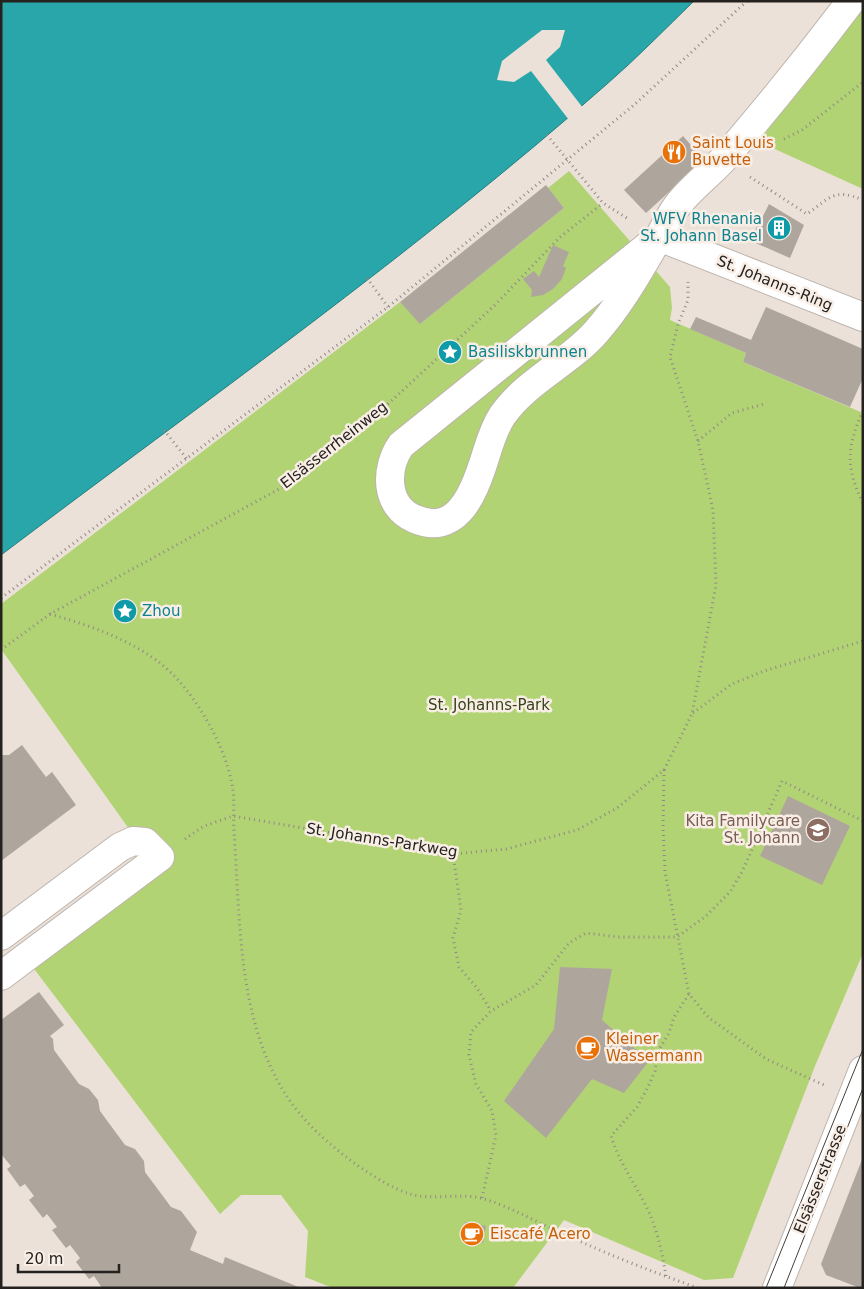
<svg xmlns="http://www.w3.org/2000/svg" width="864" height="1289" font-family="'DejaVu Sans',sans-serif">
<rect width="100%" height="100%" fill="#ebe1d9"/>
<g fill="#b2d374">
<path d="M862,1h1v188l-104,-47z"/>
<path d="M569,171l101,116 2,21 -2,12 76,33 -3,9 120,51v540l-48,113 -82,212 -29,2 -140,-60 -51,68h-180l-28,-11 3,-46 -27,-36h-40l-21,19 -201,-265 125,-99 -143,-201v-45l399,-302 21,21 143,-115 -16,-20z"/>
</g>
<path fill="#28a6a9" stroke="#277e7f" d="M1,1h693c-29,28 -57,57 -87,83 -192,169 -402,317 -606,471z"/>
<path fill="#ebe1d9" d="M542,30h23l-5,17 -14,13 37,48 -14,12 -38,-49 -17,11 -17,-2 5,-19z"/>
<g fill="#aea69d">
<path d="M683,136l21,24 -58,53 -22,-23z"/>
<path d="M546,185l18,23 -144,116 -20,-22z"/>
<path d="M769,204l35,21 -14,33 -39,-17 9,-23h2z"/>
<path d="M553,245l16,7 -6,14 3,2 -4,11 -9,10 -10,6 -12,2 1,-7 -9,-11 11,-8 5,6z"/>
<path d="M766,307l97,42v29l-13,29 -107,-45 3,-9 -56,-24 6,-12 55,23z"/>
<path d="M22,745l24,32 6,-5 24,33 -75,56v-106h8z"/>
<path d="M788,796l62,30 -28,59 -62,-29z"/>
<path d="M560,967l52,2 -10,51 47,41 -25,32 -32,-14 -46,59 -42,-37 50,-72z"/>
<path d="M39,992l25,33 -14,11 3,3 1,11 25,34 10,5 9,11 2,11 25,34 10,4 9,12 1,11 26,35 10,4 16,21 -7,18 33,14 2,-7 76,31h-199l-8,-12 -5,3 -13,-17 4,-4 -10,-13 -4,3 -14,-18 5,-3 -10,-13 -4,4 -14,-18 5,-4 -9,-12 -5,3 -13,-18 4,-3 -10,-12v-134z"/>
<path d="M863,1157v131h-3l-34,-13 -5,-11z"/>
<path d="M465,1222l21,4 -3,17 -22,-4z"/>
</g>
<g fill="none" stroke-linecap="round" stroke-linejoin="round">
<g stroke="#beb4ac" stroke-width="30">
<g id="street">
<path d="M659,237l-258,208c-16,23 -17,61 14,74 40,17 57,-22 67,-52 6,-17 10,-36 20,-51 24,-35 67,-53 94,-84 25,-28 44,-63 63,-95 6,-10 11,-22 18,-31 14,-19 35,-33 50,-51 43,-50 84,-101 124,-154"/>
<path d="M659,237l204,80"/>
<path d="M1,936l119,-89 13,-6 12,1 15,15 -159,119"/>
</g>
</g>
<g stroke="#beb4ac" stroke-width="30">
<path id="secondary" d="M777,1288l86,-218"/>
</g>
<g stroke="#918a85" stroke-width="3" stroke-dasharray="1 4" stroke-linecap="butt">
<path d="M547,135l56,68 27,17"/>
<path d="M784,139l18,-9 61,-48"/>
<path d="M750,177l57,37c24,-17 27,-26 56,-14"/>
<path d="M367,278l21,29"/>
<path d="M863,411c-16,35 -18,56 0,92"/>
<path d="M164,430l23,29"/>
<path d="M698,441l34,-28 32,-9"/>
<path d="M1,598l387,-291 246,-202 113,-104"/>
<path d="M50,614c38,11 74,23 106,46 35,25 68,82 76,124 3,15 1,32 2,47 7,98 2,214 73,291 23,25 71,62 103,72 23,7 51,-2 74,5 28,8 55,25 82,36 43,20 87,37 132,53"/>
<path d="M1,650l49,-36 242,-132 83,-66 119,-110 65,-68 44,-35"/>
<path d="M693,713l39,-29 32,-13 99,-30"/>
<path d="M664,770l-1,56 2,46 24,122 19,23 58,42 58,26"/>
<path d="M185,839l19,-13 29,-10 220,38 53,-5 71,-19 40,-22 47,-38 28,-56 24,-129 -3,-75 -15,-69 -28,-84 8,-33 10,-24v-18"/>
<path d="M453,854l8,56 -8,28 6,29 18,21 14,23"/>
<path d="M482,1198l14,-63 -4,-24 -16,-27 -7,-29 2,-23 20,-21 45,-26 33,-42 17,-10 32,4h59l29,-21 24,-24 12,-20 40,-91 81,40"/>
<path d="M666,1276c-4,-24 -9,-48 -20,-70 -12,-24 -27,-44 -35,-70l26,-29 11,-20 7,-16 2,-18 12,-20 5,-16 15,-23"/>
</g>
<use href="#street" stroke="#fff" stroke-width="28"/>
<use href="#secondary" stroke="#fff" stroke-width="28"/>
<g stroke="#443f3c" stroke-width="1">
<path d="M766,1288l97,-239"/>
<path d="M784,1288l79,-200"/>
</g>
</g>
<defs>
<g id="restaurant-disc" transform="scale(1.25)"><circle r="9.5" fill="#e8710a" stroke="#f9eee6"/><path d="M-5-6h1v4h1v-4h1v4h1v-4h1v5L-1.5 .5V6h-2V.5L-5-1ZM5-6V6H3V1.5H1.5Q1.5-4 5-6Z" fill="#fff"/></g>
<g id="building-disc" transform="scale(1.25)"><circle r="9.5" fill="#0f9aa8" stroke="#f9eee6"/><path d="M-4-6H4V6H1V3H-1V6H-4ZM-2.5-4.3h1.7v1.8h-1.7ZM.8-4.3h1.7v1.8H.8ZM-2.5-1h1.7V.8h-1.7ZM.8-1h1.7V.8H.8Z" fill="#fff"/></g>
<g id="sight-disc" transform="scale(1.25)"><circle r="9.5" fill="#0f9aa8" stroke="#f9eee6"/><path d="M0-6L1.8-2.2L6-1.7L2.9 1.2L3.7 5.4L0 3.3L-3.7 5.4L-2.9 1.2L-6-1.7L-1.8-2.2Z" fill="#fff"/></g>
<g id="school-disc" transform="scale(1.25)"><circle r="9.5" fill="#8d6e63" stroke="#f9eee6"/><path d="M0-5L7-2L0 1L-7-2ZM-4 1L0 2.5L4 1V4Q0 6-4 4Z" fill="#fff"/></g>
<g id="cafe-disc" transform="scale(1.25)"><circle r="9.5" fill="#e8710a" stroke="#f9eee6"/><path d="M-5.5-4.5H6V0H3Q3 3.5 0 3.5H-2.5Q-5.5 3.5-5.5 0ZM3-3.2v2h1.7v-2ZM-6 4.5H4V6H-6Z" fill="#fff"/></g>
</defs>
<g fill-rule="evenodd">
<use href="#restaurant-disc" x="674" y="152"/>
<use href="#building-disc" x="779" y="228"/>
<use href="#sight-disc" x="450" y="352"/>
<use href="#sight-disc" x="125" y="611"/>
<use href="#school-disc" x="818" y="830"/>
<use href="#cafe-disc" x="588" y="1048"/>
<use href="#cafe-disc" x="472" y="1234"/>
</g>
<g text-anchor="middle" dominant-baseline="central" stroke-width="5" stroke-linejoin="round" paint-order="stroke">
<g font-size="15" fill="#c56008" stroke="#f9eee6" text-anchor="start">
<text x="692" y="143">Saint Louis<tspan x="692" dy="17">Buvette</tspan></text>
<text x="606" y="1039">Kleiner<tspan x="606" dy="17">Wassermann</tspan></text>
<text x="490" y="1234">Eiscafé Acero</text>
</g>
<g font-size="15" fill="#0d838f" stroke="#f9eee6" text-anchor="start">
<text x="762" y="219" text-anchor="end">WFV Rhenania<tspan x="762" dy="17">St. Johann Basel</tspan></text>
<text x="468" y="352">Basiliskbrunnen</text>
<text x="142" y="611">Zhou</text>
</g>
<g font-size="15" fill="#24211e" stroke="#f9eee6">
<text transform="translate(775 283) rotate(22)">St. Johanns-Ring</text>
<text transform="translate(334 445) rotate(-38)">Elsässerrheinweg</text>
<text transform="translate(382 840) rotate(9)">St. Johanns-Parkweg</text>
<text transform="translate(820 1179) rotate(-68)">Elsässerstrasse</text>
</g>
<g font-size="15" fill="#36431b" stroke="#f9eee6">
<text x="489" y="705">St. Johanns-Park</text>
</g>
<g font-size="15" fill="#785e54" stroke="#f9eee6" text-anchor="end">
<text x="800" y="821">Kita Familycare<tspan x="800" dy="17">St. Johann</tspan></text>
</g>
</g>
<rect width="864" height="1289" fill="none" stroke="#24211e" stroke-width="5"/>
<path d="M18 1264v8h101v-8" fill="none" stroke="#24211e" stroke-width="2.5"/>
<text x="25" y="1264" font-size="15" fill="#24211e" stroke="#f9eee6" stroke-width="4" paint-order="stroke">20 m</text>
</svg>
